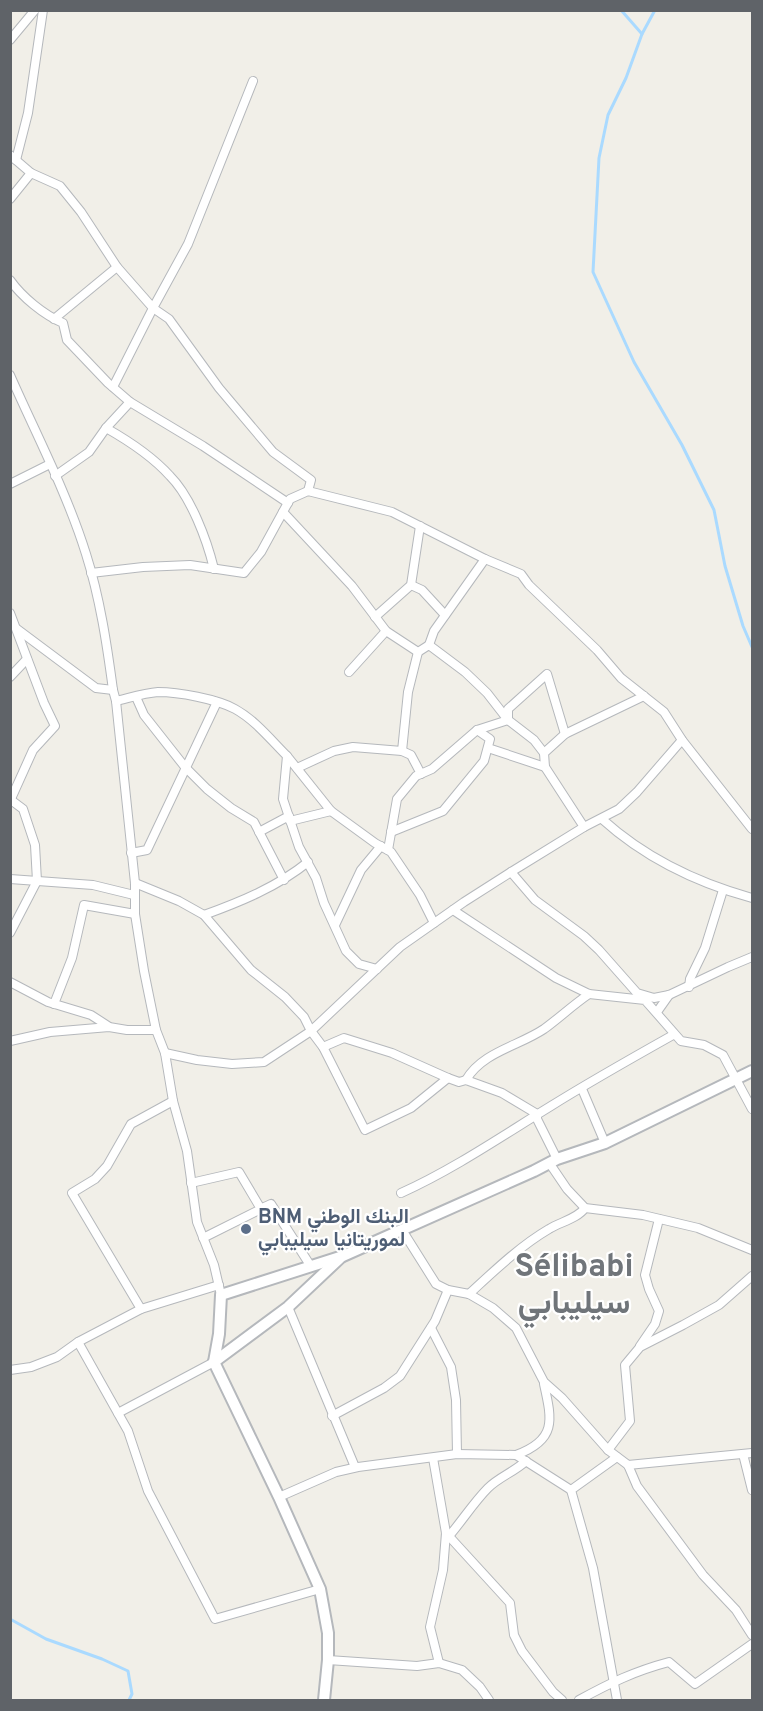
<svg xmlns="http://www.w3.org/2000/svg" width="763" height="1711" font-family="Overpass,Vazirmatn,sans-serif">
<rect width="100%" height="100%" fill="#f1efe8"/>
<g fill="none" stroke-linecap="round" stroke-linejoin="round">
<g stroke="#aadaff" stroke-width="3">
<path d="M621,10l21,24"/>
<path d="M655,10l-13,24 -16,44 -18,37 -9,43 -6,114 41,90 48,83 32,65 11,56 18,60 9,21"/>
<path d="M10,1619l36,20 56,20 26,12 4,23 -3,6"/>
</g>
<g stroke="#b5b8bc" stroke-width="10">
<g id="minor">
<path d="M10,40l25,-30"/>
<path d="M253,81l-65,163 -35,64 16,11 50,69 54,64 38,28 -3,11"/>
<path d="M10,155l21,18"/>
<path d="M16,160l12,-47 15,-103"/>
<path d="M10,199l21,-26 29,13 21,26 36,55 36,41 -40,79"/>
<path d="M10,280c12,17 34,35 53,43l4,17 41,43 22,19"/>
<path d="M54,319l63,-52"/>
<path d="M10,375c26,59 57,118 76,179 14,44 21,91 27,136l3,11 19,182v31l9,57 12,59 9,23 8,48 14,50 10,71 17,43 7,30"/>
<path d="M106,428c23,13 46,28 64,48 21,21 37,64 44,93"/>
<path d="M55,476l34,-24 17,-24 24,-26 73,44 85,57"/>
<path d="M10,484l40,-20"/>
<path d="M283,512l69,74 34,45 32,21 11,-7 36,27 22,21 21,27 26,20 10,13"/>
<path d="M91,573l52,-6 47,-2 54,8 17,-21 29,-53 18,-8 84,21 93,47 36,15 8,11 68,65 24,28 43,34 18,28 70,89"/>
<path d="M411,585l11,5 23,25"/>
<path d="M10,613l34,90 11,23 -22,24 -23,51"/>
<path d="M375,617l36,-32 9,-59"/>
<path d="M17,629l79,59 17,2"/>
<path d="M429,645l5,-14 51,-72"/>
<path d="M349,672l37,-41"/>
<path d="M10,677l17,-18"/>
<path d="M136,697l8,18 41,52 22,22 24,19 23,14 30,58"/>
<path d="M116,701c13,-3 28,-8 42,-9 20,0 59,7 77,17 20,11 36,31 52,47l-4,43 16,48 17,31 8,25 22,48 13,13 18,5"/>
<path d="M488,748l57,19"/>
<path d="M402,751l9,4 10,19"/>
<path d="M287,756l44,55 44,32 16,9 29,43 14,28"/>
<path d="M297,768l37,-17 19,-4 49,4 6,-59 10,-40"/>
<path d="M602,819c42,38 96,64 150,79"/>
<path d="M290,821l41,-10"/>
<path d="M584,827l-39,-60 -1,-14 21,-19 79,-38"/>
<path d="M259,832l30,-16"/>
<path d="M391,832l52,-21 41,-50 6,-22 -13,-9"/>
<path d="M388,850l9,-51 19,-23 16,-7 45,-39 31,-10v-11l39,-35 18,60"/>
<path d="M131,853l16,-3 70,-148"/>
<path d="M511,872l24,28 49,36 15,14 38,43 17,5 15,-3 59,-28 24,-10"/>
<path d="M10,879l83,6 41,10"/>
<path d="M135,883l44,18 25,14 47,55 34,27 19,20 7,14 12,16 42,83 46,-22 37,-30"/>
<path d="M453,910l103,68 33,16 56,6 36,41 23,4 19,10 29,54"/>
<path d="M204,915c36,-13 73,-28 104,-53"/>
<path d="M335,925l26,-55 20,-24"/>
<path d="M10,933l27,-52 -2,-36 -12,-36 -12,-9"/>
<path d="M10,982l38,20 43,13 17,11"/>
<path d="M689,987l1,-8 15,-31 18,-58"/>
<path d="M54,1004l18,-46 12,-53 51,9"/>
<path d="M657,1012l12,-17"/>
<path d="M10,1041l40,-9 59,-5 18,3h29"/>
<path d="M323,1047l21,-9 48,15 56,25 11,4 7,-2 36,13 35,21v5l20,40"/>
<path d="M165,1053l32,7 35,4 32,-2 47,-31 89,-84 64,-45 47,-30 73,-45 35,-18 18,-17 45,-52"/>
<path d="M466,1080c16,-28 53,-34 78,-51 15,-11 29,-24 45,-35"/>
<path d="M582,1089l23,54"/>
<path d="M550,1164l17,25 18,19 58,7 55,13 54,22"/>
<path d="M191,1183l48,-11 22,37 -58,29"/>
<path d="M401,1193c53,-24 101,-57 150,-87 40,-25 81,-48 122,-71"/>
<path d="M260,1209l11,-5 39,61"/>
<path d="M402,1230l34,54 12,6 21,4 24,14 23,20 28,54 18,16 46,52 20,15 9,21 66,89 33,35 16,25"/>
<path d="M469,1294c25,-23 51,-48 80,-65 11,-7 28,-10 36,-21"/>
<path d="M288,1307l67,160"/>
<path d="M141,1309l-69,-116 23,-14 12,-13 24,-42 42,-23"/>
<path d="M431,1328l20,39 5,33 1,54"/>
<path d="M78,1342l50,89 20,60 67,128 105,-30"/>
<path d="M640,1346l15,-22 4,-13 -10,-22 -4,-14 14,-56"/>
<path d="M10,1370l21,-3 26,-10 21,-15 63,-33 78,-24"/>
<path d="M118,1413l96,-51"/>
<path d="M332,1416l52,-28 16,-12 35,-55 13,-31"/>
<path d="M608,1450l22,-29 -5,-56 15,-18 43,-22 36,-20 33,-29"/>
<path d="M743,1454l9,36"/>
<path d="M516,1455c41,-15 36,-35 28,-71"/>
<path d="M617,1457l-46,33 22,78 24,132"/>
<path d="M433,1458l13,75 -3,37 -13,57 9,36"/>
<path d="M628,1465l124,-12"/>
<path d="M279,1497l57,-25 22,-5 99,-13 59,1 55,35"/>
<path d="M446,1533l64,70 4,32 8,16 31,41 9,8"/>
<path d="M449,1536c13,-15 25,-34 39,-48 11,-11 26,-16 38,-27"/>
<path d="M328,1660l89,6 22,-3 23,7 18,17 9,13"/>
<path d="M579,1700c31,-17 56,-29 90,-38l26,22 57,-40"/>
</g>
</g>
<g stroke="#b5b8bc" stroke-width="14">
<g id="tertiary">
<path d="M214,1362l74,-55 52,-49"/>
<path d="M324,1700l4,-40v-27l-8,-44 -41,-92 -65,-135 5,-28 2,-39 122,-39 191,-85 23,-12 48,-16 147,-72"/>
</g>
</g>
<use href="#minor" stroke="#fff" stroke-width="8"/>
<use href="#tertiary" stroke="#fff" stroke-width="10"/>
</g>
<circle fill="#5c6f8a" stroke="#fff" stroke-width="2" cx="246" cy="1229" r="6"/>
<g text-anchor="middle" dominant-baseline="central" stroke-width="4.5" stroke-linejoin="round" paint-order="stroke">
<g font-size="20" font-weight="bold" fill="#4e5e75" stroke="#fff" text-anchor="start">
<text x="258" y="1218">BNM البنك الوطني<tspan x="258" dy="23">لموريتانيا سيليبابي</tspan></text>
</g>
<g font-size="32" font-weight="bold" fill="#70757a" stroke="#fff">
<text x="574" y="1268">Sélibabi<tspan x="574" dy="37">سيليبابي</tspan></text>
</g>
</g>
<rect width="763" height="1711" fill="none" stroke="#5f6368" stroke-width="24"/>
</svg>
